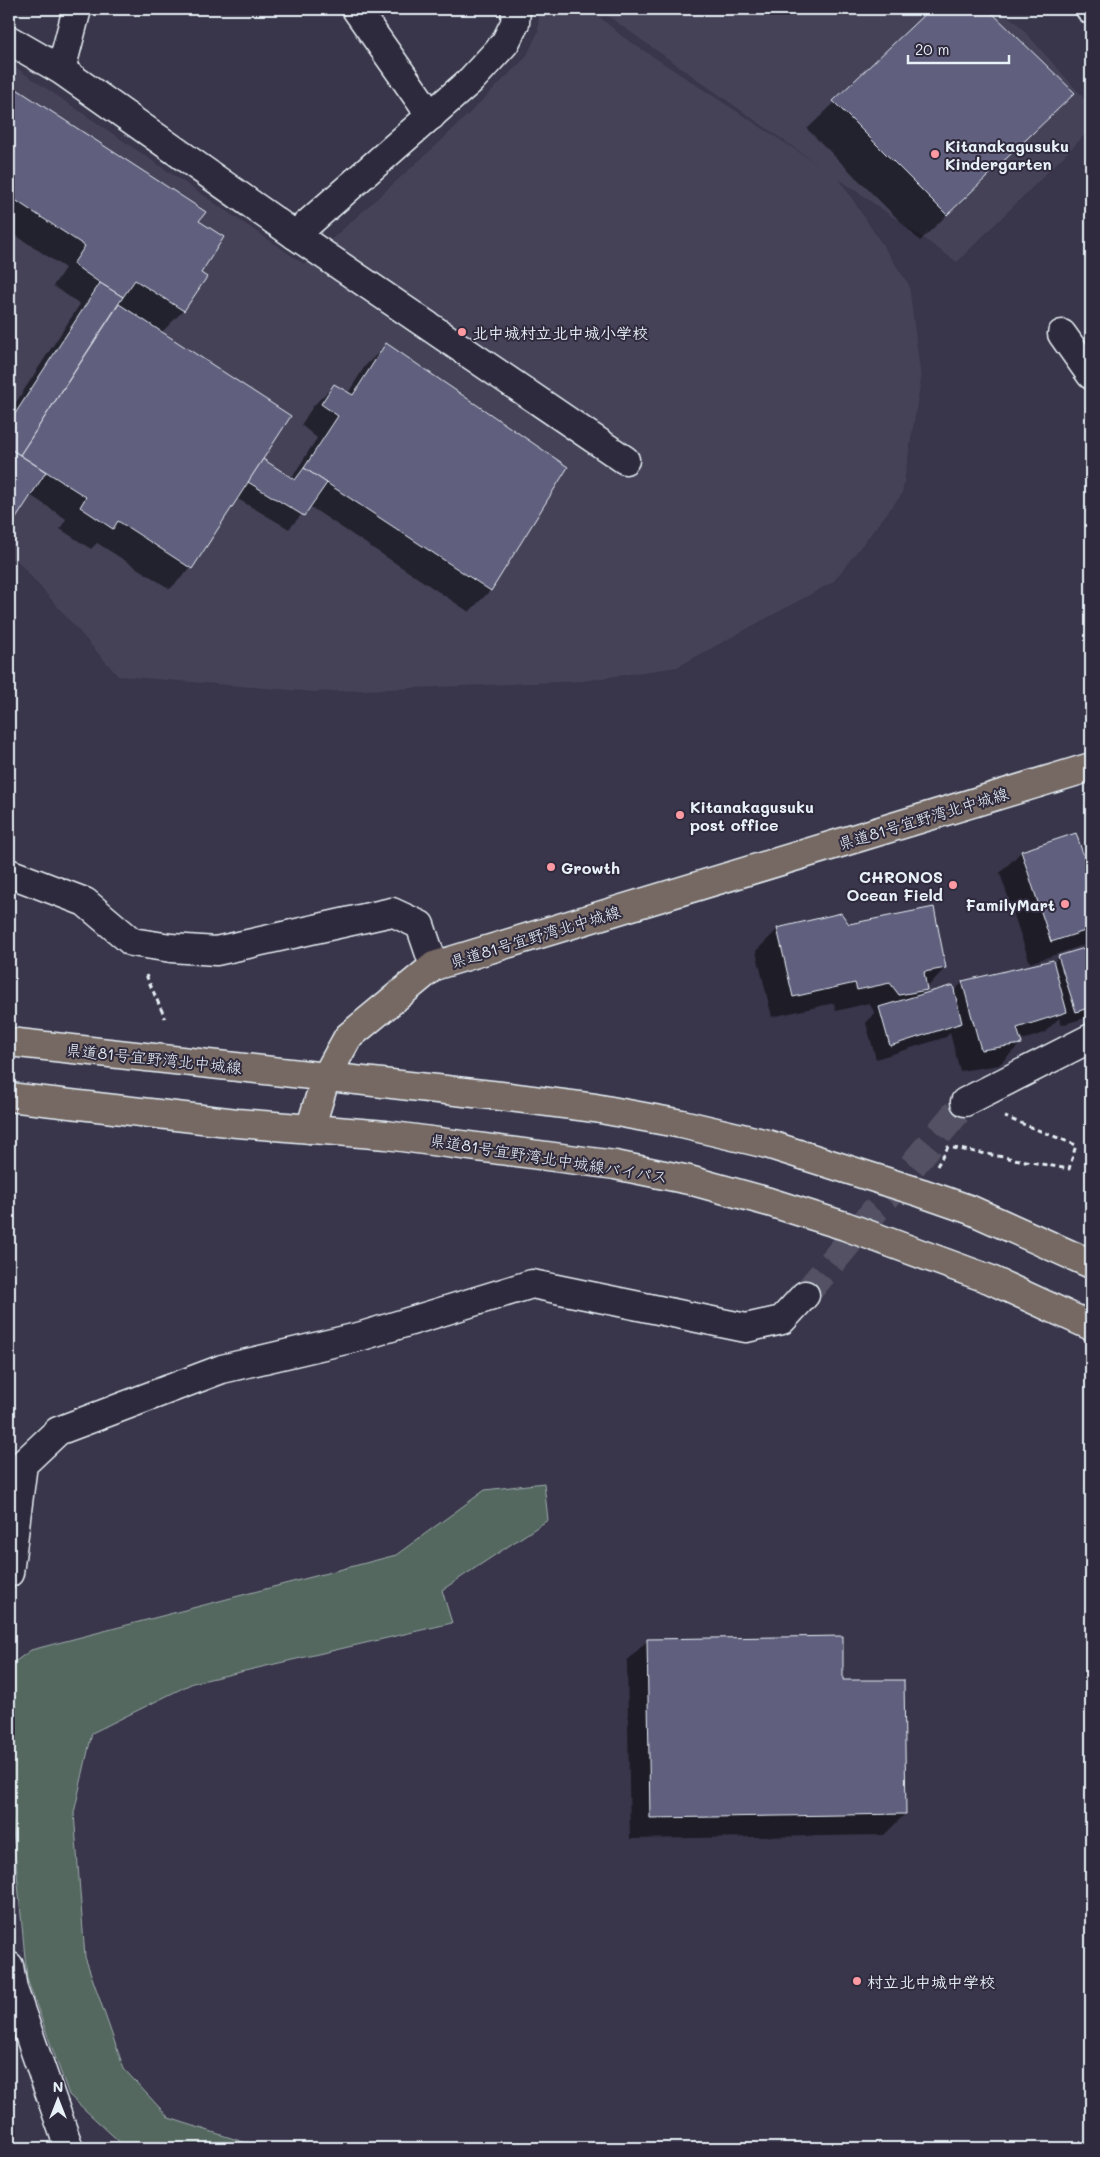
<svg xmlns="http://www.w3.org/2000/svg" width="1100" height="2157" font-family="Mali,'Klee One',sans-serif">
<rect width="100%" height="100%" fill="#39354a"/>
<filter id="ink" filterUnits="userSpaceOnUse"><feTurbulence type="fractalNoise" baseFrequency=".02" numOctaves="2"/><feDisplacementMap in="SourceGraphic" scale="10" xChannelSelector="R" yChannelSelector="G"/><feConvolveMatrix kernelMatrix="1 2 1 2 8 2 1 2 1" color-interpolation-filters="sRGB"/></filter>
<g filter="url(#ink)">
<path fill="#454259" d="M539,9h51l33,28 197,129 -222,-157h400l19,14 74,83v23l-134,133 -118,-83 70,106 12,94 -19,115 -69,88 -156,85 -94,14 -268,11 -197,-16 -103,-118 -6,2v-497l295,201 136,-122 86,-85 12,-25z"/>
<path fill="#546861" stroke="#9eacac" d="M544,1483l4,37 -106,70 10,33 -259,60 -101,50 -18,80 11,144 39,112 45,49 93,30h-136l-57,-53 -42,-116 -18,-191v-122l22,-16 365,-95 89,-65z"/>
<g fill="#0007">
<path d="M932,9h54l87,84 -153,148 -113,-112z"/>
<path d="M9,85l195,127 -6,10 1,51 6,4 -22,34 -22,22 97,131 33,15 26,-41 -16,-13 12,-19 21,-21 14,8 17,-27 21,-21 180,122 -76,124 -21,21 -160,-106 -20,23 -53,-31 -45,70 -21,21 -73,-46 -6,6 -31,-20 6,-10 -36,-24 -21,30v-112l71,-109 -27,-18 12,-18 -56,-37z"/>
<path d="M1075,834l16,48v56l-7,7 -54,18 -30,-90 21,-21z"/>
<path d="M848,926l97,42 -27,29 35,-5 10,-10 90,-19 6,-6 32,-10v69l-30,9 -2,-7 -15,15 -25,8 1,3 -21,21 -39,6 -10,-38 -4,4 -70,22 -10,-36 9,-10 -6,-10 -33,8 -2,-8 -62,14 -16,-66 22,-22z"/>
<path d="M648,1640l194,42 63,132 -21,21 -254,4 -3,-178z"/>
</g>
<g fill="#615f7d" stroke="#e8f1f8">
<path d="M930,9h58l87,84 -128,122 -114,-114z"/>
<path d="M9,84l197,128 -7,9 25,16 -23,36 6,4 -23,34 -49,-31 -12,17 -23,-14 -27,-19 12,-18 -76,-50z"/>
<path d="M100,283l23,14 -103,158 -11,-7v-25z"/>
<path d="M119,304l172,112 -99,153 -74,-48 -5,8 -33,-22 6,-10 -66,-42z"/>
<path d="M386,343l182,124 -77,124 -187,-123 34,-52 -17,-12 13,-20 19,11z"/>
<path d="M9,448l37,24 -31,48 -6,-4z"/>
<path d="M263,459l32,21 9,-12 23,15 -23,33 -56,-34z"/>
<path d="M1076,833l15,45v51l-40,13 -30,-91z"/>
<path d="M934,907l12,61 -22,4 3,18 -28,5 -9,-12 -33,7 -2,-7 -62,14 -16,-69 64,-15 8,11z"/>
<path d="M1091,946v61l-15,5 -18,-56z"/>
<path d="M1053,960l14,52 -50,16 5,16 -41,6 -19,-69z"/>
<path d="M953,985l9,38 -72,23 -11,-39z"/>
<path d="M843,1636v44h61l2,134 -256,4 -3,-179z"/>
</g>
<g fill="none" stroke-linecap="round" stroke-linejoin="round">
<path stroke="#535164" stroke-width="28" stroke-dasharray="28 14" stroke-linecap="butt" d="M805,1295l160,-193"/>
<g stroke="#e8f1f8" stroke-width="31">
<g id="street">
<path d="M356,9l75,107"/>
<path d="M1090,9l1,1"/>
<path d="M9,40l52,30 234,165 330,225"/>
<path d="M61,70l16,-61"/>
<path d="M295,235l176,-155 34,-37 10,-20 1,-14"/>
<path d="M1062,334l29,41"/>
<path d="M9,873l76,29 47,40 39,6 45,3 176,-39 28,13 14,41"/>
<path d="M965,1102l126,-64"/>
<path d="M9,1573l14,-109 35,-33 164,-62 140,-33 170,-52 214,44 36,-8 23,-25"/>
<path d="M9,1966l4,23 56,159"/>
</g>
</g>
<g stroke="#e8f1f8" stroke-width="31">
<g id="primary">
<path d="M9,1042l492,54 94,12 87,16 85,20 155,49 49,17 120,54"/>
<path d="M9,1097l228,26 149,12 229,30 74,15 80,22 76,24 144,53 102,47"/>
<path d="M310,1129l16,-52 22,-40 86,-71 657,-199"/>
</g>
</g>
<g stroke="#e8f1f8" stroke-width="3" stroke-dasharray="5 4" stroke-linecap="butt">
<path d="M146,975l19,43"/>
<path d="M937,1166l11,-19 121,22 7,-24 -71,-28"/>
</g>
<use href="#street" stroke="#2f2a3d" stroke-width="28"/>
<use href="#primary" stroke="#766964" stroke-width="28"/>
</g>
</g>
<g fill="#ff9aa2" stroke="#2f2a3d" stroke-width="2">
<circle cx="935" cy="154" r="5"/>
<circle cx="462" cy="332" r="5"/>
<circle cx="680" cy="815" r="5"/>
<circle cx="551" cy="867" r="5"/>
<circle cx="953" cy="885" r="5"/>
<circle cx="1065" cy="904" r="5"/>
<circle cx="857" cy="1981" r="5"/>
</g>
<g text-anchor="middle" dominant-baseline="central" stroke-width="4" stroke-linejoin="round" paint-order="stroke">
<g font-size="16" font-weight="bold" fill="#e8f1f8" stroke="#2f2a3d" text-anchor="start">
<text x="945" y="145">Kitanakagusuku<tspan x="945" dy="18">Kindergarten</tspan></text>
<text x="472" y="332">北中城村立北中城小学校</text>
<text x="690" y="806">Kitanakagusuku<tspan x="690" dy="18">post office</tspan></text>
<text x="561" y="867">Growth</text>
<text x="943" y="876" text-anchor="end">CHRONOS<tspan x="943" dy="18">Ocean Field</tspan></text>
<text x="1055" y="904" text-anchor="end">FamilyMart</text>
<text x="867" y="1981">村立北中城中学校</text>
</g>
<g font-size="16" fill="#e8f1f8" stroke="#2f2a3d">
<text transform="translate(923 818) rotate(-17)">県道81号宜野湾北中城線</text>
<text transform="translate(535 936) rotate(-17)">県道81号宜野湾北中城線</text>
<text transform="translate(154 1058) rotate(6)">県道81号宜野湾北中城線</text>
<text transform="translate(549 1158) rotate(9)">県道81号宜野湾北中城線バイパス</text>
</g>
</g>
<rect width="1100" height="2157" fill="none" stroke="#2f2a3d" stroke-width="30"/>
<rect x="15" y="15" width="1070" height="2127" fill="none" stroke="#e8f1f8" stroke-width="2" filter="url(#ink)"/>
<g transform="translate(58 2100)" stroke="#2f2a3d" stroke-width="4" paint-order="stroke">
<path d="M0-4L9 19L0 12L-9 19Z" fill="#e8f1f8"/>
<text y="-8" font-size="14" font-weight="bold" text-anchor="middle" fill="#e8f1f8">N</text>
</g>
<path d="M908 55v8h101v-8" fill="none" stroke="#e8f1f8" stroke-width="2.5"/>
<text x="915" y="55" font-size="15" fill="#e8f1f8" stroke="#2f2a3d" stroke-width="4" paint-order="stroke">20 m</text>
</svg>
